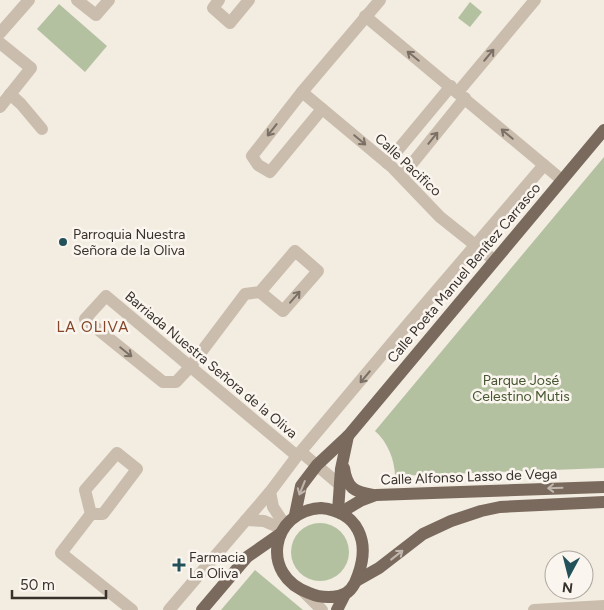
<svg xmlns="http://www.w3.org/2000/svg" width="604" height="610" font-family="Figtree,sans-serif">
<rect width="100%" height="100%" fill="#f2ece1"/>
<g fill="#b4c1a1">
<path d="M470,2l12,10 -12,15 -12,-9z"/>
<path d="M59,4l48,42 -22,26 -48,-43z"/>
<path d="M604,157v311l-209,8c0,-16 -8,-35 -20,-45z"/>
<circle cx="320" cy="552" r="29"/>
<path d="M255,570l48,40h-82z"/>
</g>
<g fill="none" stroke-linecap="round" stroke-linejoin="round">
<g stroke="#cabdad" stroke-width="12">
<path d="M77,0l19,15 13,-15"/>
<path d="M219,0l-6,8 17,15 19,-23"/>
<path d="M365,16l197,164"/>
<path d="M0,33l29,-33"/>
<path d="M0,43l31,25 -31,39"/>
<path d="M302,92l91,76 47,49 54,43"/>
<path d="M458,92l77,-92"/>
<path d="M10,94l11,10 21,25"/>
<path d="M322,109l-52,63 -12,-7 -6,-9 50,-64 78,-92"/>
<path d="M387,163l64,-77"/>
<path d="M402,176l63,-78"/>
<path d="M260,292l23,19 35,-40 -23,-20 -35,41 -15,2 -55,73 -14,15h-13l-78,-63 21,-23c31,26 62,52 93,78l98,82"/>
<path d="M301,452l39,33"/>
<path d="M117,453l20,16 -34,45h-12l-6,-24z"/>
<path d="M270,492l3,15 12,18"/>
<path d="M91,514l-30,39 71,57"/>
<path d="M246,520l18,1 19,8"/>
<path d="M304,592l18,18"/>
<path d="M169,610l101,-118 27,-36 110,-131 137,-160"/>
<path d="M534,610l70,-4"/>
</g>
<g stroke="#7a6a5d" stroke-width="12">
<path d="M344,468c3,20 10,24 29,27"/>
<path d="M321,508c38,4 49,34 37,67 -3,10 -9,19 -19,21 -10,2 -21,1 -30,-3 -49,-17 -39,-82 12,-85z"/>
<path d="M338,511l3,-42 7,-33"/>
<path d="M340,513l20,-12 16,-6 228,-8"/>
<path d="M295,515l6,-29 16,-21 31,-29 256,-306"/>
<path d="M356,581l23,-13 44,-34 28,-13 30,-10 19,-4 104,-5"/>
<path d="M202,610l45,-53 33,-23"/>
<path d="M337,610l8,-16"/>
</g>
</g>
<defs><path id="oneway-shaft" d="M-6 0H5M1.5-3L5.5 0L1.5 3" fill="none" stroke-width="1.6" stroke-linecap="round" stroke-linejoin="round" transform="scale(1.25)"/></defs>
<g stroke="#7a7066">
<use href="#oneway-shaft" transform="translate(489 55) rotate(-50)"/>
<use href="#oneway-shaft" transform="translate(413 56) rotate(-141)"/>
<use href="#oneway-shaft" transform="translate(272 130) rotate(128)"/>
<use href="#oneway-shaft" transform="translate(507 134) rotate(-140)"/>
<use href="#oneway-shaft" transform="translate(433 138) rotate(-51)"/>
<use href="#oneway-shaft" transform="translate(360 140) rotate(40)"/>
<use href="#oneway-shaft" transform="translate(295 297) rotate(-49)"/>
<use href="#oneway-shaft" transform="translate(126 352) rotate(39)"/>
<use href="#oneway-shaft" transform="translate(365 377) rotate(130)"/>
</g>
<g stroke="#c0b6ad">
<use href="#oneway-shaft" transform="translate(302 488) rotate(112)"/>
<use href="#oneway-shaft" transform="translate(555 488) rotate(178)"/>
<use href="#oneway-shaft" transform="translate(397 555) rotate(-38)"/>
</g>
<g fill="#235159" stroke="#faf5ee" stroke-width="2">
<circle cx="63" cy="242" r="5"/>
<path d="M176.5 557.5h5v5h5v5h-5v5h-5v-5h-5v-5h5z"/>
</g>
<g text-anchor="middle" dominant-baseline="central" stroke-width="5" stroke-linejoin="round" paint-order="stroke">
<g font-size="14" fill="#39312b" stroke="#faf5ee">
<text transform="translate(408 165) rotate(43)">Calle Pacifico</text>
<text transform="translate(464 273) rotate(-50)">Calle Poeta Manuel Benítez Carrasco</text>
<text transform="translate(211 365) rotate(40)">Barriada Nuestra Señora de la Oliva</text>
<text transform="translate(469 477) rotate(-2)">Calle Alfonso Lasso de Vega</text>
</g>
<g font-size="14" fill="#39312b" stroke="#faf5ee" text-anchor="start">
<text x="73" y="234">Parroquia Nuestra<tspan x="73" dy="16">Señora de la Oliva</tspan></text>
<text x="189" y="557">Farmacia<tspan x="189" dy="16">La Oliva</tspan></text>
</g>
<g font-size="14" fill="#455630" stroke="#faf5ee">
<text x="521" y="380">Parque José<tspan x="521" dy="16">Celestino Mutis</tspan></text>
</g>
<g font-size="15" letter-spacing="1" fill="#844628" stroke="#faf5ee">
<text x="93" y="327">LA OLIVA</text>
</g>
</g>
<g transform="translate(569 575) rotate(187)"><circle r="24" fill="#faf5ee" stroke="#ada7a0"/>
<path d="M0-4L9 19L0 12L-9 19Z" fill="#235159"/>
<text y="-8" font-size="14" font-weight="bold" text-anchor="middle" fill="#39312b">N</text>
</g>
<path d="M12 590v8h94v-8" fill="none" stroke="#39312b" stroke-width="2.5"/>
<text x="20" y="590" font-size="15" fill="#39312b" stroke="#faf5ee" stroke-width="4" paint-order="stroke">50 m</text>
</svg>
